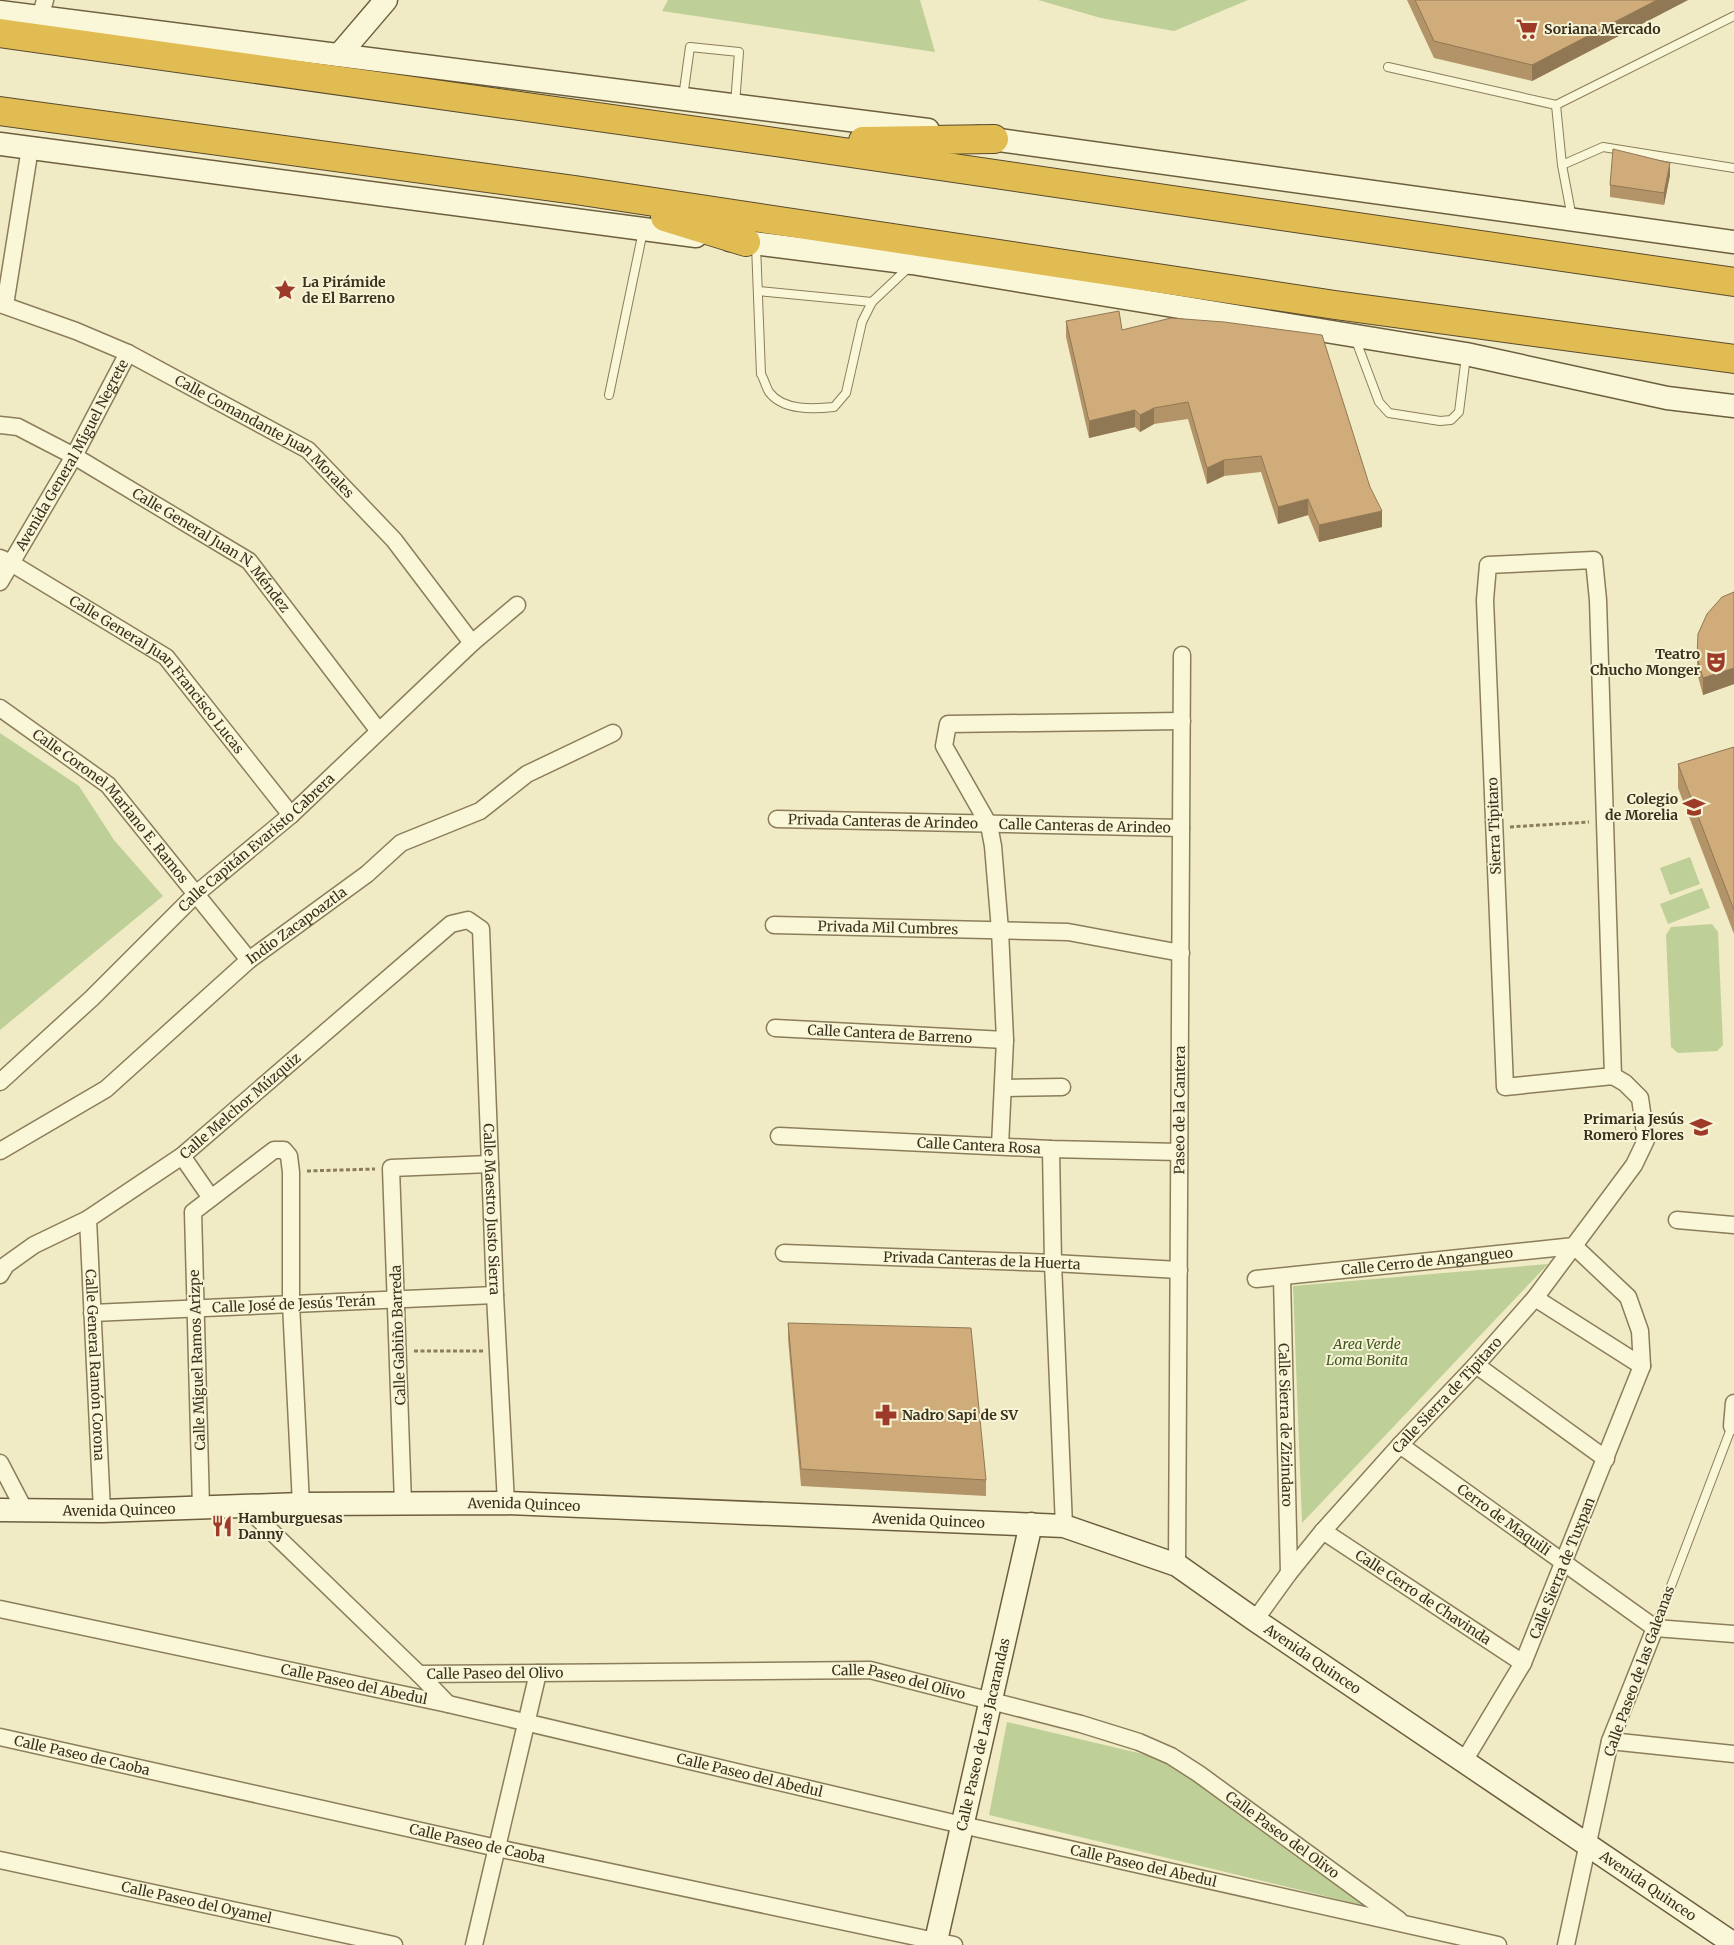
<svg xmlns="http://www.w3.org/2000/svg" width="1734" height="1945" font-family="Merriweather,serif">
<rect width="100%" height="100%" fill="#f0ebc5"/>
<g fill="#bfcf98">
<path d="M668,0h252l15,52 -273,-41z"/>
<path d="M1038,0h210l-74,31 -73,-13z"/>
<path d="M0,733l79,53 35,54 49,56 -163,134z"/>
<path d="M1690,857l10,27 -30,11 -10,-27z"/>
<path d="M1702,888l8,20 -42,16 -8,-20z"/>
<path d="M1712,924l6,8 5,113 -6,6 -39,2 -7,-6 -5,-112 5,-8z"/>
<path d="M1548,1264l-246,259 -9,-237z"/>
<path d="M1007,1722l161,38 198,146 -377,-91z"/>
</g>
<g fill="none" stroke-linecap="round" stroke-linejoin="round">
<g stroke="#8c7d5a" stroke-width="10">
<g id="lane">
<path d="M1388,67l168,38 178,-89"/>
<path d="M683,97l7,-50 49,5 -4,52"/>
<path d="M1556,105l6,60 10,53"/>
<path d="M1562,165l41,-18 131,21"/>
<path d="M756,245l5,129c3,5 5,13 8,18 14,19 45,17 65,15l12,-14 16,-71 10,-20 36,-34"/>
<path d="M758,291l114,11"/>
<path d="M1355,338l24,64 10,11 51,8 11,-1 8,-8 7,-56"/>
<path d="M609,395l34,-164"/>
<path d="M1655,1628l77,-202"/>
</g>
</g>
<g stroke="#8c7d5a" stroke-width="19">
<g id="street">
<path d="M40,18l5,-18"/>
<path id="s1" d="M0,304l76,27 52,22 180,97 86,90 78,103"/>
<path d="M5,305l25,-157"/>
<path id="s2" d="M0,425l18,2 56,29 175,105 129,169"/>
<path id="s3" d="M0,558l11,5 155,94 125,158"/>
<path id="s4" d="M0,582l74,-126 54,-103"/>
<path id="s5" d="M0,708l108,77 141,175"/>
<path id="s6" d="M777,819l404,9"/>
<path id="s7" d="M774,925l294,7 113,21"/>
<path id="s8" d="M775,1028l230,12"/>
<path id="s9" d="M0,1082l92,-84 104,-104 95,-79 181,-172 45,-38"/>
<path d="M1003,1088l59,-1"/>
<path id="s10" d="M779,1136l272,13 128,3"/>
<path d="M1000,1146l5,-106 -5,-110 -7,-84 -4,-21 -45,-79 4,-22 234,-3"/>
<path d="M1051,1149l2,114 11,263"/>
<path id="s11" d="M0,1151l106,-62 143,-129 118,-86 34,-31 79,-32 47,-37 86,-41"/>
<path d="M182,1156l29,42"/>
<path id="s12" d="M88,1219l14,292"/>
<path d="M1677,1220l57,5"/>
<path id="s13" d="M784,1253l269,10 126,7"/>
<path id="s14" d="M0,1275l6,-10 28,-20 54,-26 94,-63 269,-232 17,-4 13,9 14,366 11,208"/>
<path id="s15" d="M1282,1277l7,296"/>
<path id="s16" d="M1256,1279l318,-33 54,51 12,34 2,35 -119,297 -59,98"/>
<path d="M1535,1298l107,68"/>
<path id="s17" d="M92,1313l403,-18"/>
<path d="M1476,1365l130,94"/>
<path d="M1732,1426l2,-23"/>
<path id="s18" d="M1400,1445l255,183"/>
<path d="M0,1463l25,48"/>
<path d="M403,1503l-12,-335 99,-4"/>
<path d="M245,1506l174,168 29,30"/>
<path d="M201,1507l-8,-295 81,-62h10l5,6 2,16v132l10,200"/>
<path id="s19" d="M1323,1531l200,132"/>
<path id="s20" d="M1177,1565l5,-910"/>
<path id="s21" d="M0,1609l448,95 514,121 536,120"/>
<path id="s22" d="M1255,1620l34,-47 34,-42 77,-86 76,-80 59,-67 99,-133 12,-25 -6,-42 -15,-15 -12,-7 -108,11 -20,-487 3,-35 106,-5 4,40 15,476"/>
<path d="M1655,1628l79,6"/>
<path id="s23" d="M419,1674l451,-4 211,54 58,18 32,14 28,18 200,146"/>
<path id="s24" d="M0,1737l497,111 457,97"/>
<path d="M1610,1741l124,13"/>
<path id="s25" d="M0,1860l394,85"/>
<path d="M474,1945l64,-272"/>
<path d="M1566,1945l44,-204 45,-113"/>
</g>
</g>
<g stroke="#6d5e3d" stroke-width="25">
<g id="secondary">
<path d="M0,12l928,118"/>
<path d="M339,55l47,-55"/>
<path d="M977,137l757,105"/>
<path d="M0,144l696,92"/>
<path d="M730,240l182,23 554,91 201,44 67,8"/>
<path id="s26" d="M0,1510l102,1 199,-7 205,-1 558,23 113,39 78,55 479,324"/>
<path id="s27" d="M935,1945l96,-421"/>
</g>
</g>
<g stroke="#594a2e" stroke-width="30">
<g id="highway">
<path d="M0,33l782,110 952,139"/>
<path d="M0,111l575,79 760,115 399,54"/>
<path d="M863,141l131,-2"/>
<path d="M665,217l81,25"/>
</g>
</g>
<g stroke="#8c7d5a" stroke-width="3" stroke-dasharray="4 2.5" stroke-linecap="butt">
<path d="M1510,827l79,-5"/>
<path d="M307,1171l68,-2"/>
<path d="M414,1351h69"/>
</g>
<use href="#lane" stroke="#faf6d8" stroke-width="8"/>
<use href="#street" stroke="#faf6d8" stroke-width="16"/>
<use href="#secondary" stroke="#faf6d8" stroke-width="22"/>
<use href="#highway" stroke="#e1bc53" stroke-width="28"/>
</g>
<g fill="#b29468">
<path d="M1407,0h281l-156,81 -98,-23z"/>
<path d="M1670,175l-6,30 -54,-8v-12z"/>
<path d="M1066,321l56,9 260,197 -63,15 -11,-27 -30,9 -17,-52 -37,4 -17,8 -19,-65 -34,5 -14,8 -5,-5 -46,11 -23,-101z"/>
<path d="M1734,592v92l-31,11 -6,-22v-16z"/>
<path d="M1734,747v187l-56,-146v-24z"/>
<path d="M788,1323l198,157v16l-185,-10 -13,-147z"/>
</g>
<g fill="#917855">
<path d="M1657,0h31l-156,81v-16z"/>
<path d="M1670,163v12l-6,30v-12z"/>
<path d="M1154,408v16l-14,8v-17z"/>
<path d="M1135,410v17l-46,11v-17z"/>
<path d="M1224,460v16l-17,8v-16z"/>
<path d="M1308,499v16l-30,9v-17z"/>
<path d="M1382,511v16l-63,15v-17z"/>
<path d="M1734,668v16l-31,11v-17z"/>
</g>
<g fill="#cfac79" stroke="#917855">
<path d="M1415,0h242l-125,65 -98,-24z"/>
<path d="M1613,149l57,14 -6,30 -54,-8z"/>
<path d="M1119,311l3,19 49,-12 53,4 98,13 48,152 12,24 -63,14 -11,-26 -30,8 -17,-51 -37,4 -17,8 -19,-66 -34,6 -14,7 -5,-5 -46,11 -23,-100z"/>
<path d="M1734,592v76l-31,10 -6,-21 1,-23 9,-20 15,-17z"/>
<path d="M1734,747v163l-56,-146z"/>
<path d="M788,1323l183,5 15,152 -185,-11z"/>
</g>
<defs>
<g id="supermarket-bare" transform="scale(1.725)"><path d="M-6-5.5h2.5l.6 2H6L4.5 2H-2.5L-4.4-4H-6ZM-1.5 3.2a1.3 1.3 0 1 0 .1 0ZM3 3.2a1.3 1.3 0 1 0 .1 0Z" fill="#9d3b28" stroke="#f7f3d5" stroke-width="2.5" paint-order="stroke"/></g>
<g id="sight-bare" transform="scale(1.725)"><path d="M0-6L1.8-2.2L6-1.7L2.9 1.2L3.7 5.4L0 3.3L-3.7 5.4L-2.9 1.2L-6-1.7L-1.8-2.2Z" fill="#9d3b28" stroke="#f7f3d5" stroke-width="2.5" paint-order="stroke"/></g>
<g id="theatre-bare" transform="scale(1.725)"><path d="M-5-5.5Q0-4 5-5.5V0Q5 5 0 6Q-5 5-5 0ZM-3.3-2.5H-1v1.5H-3.3ZM1-2.5H3.3v1.5H1ZM-2.8 1Q0 5.5 2.8 1Z" fill="#9d3b28" stroke="#f7f3d5" stroke-width="2.5" paint-order="stroke"/></g>
<g id="university-bare" transform="scale(1.725)"><path d="M0-5L7-2L0 1L-7-2ZM-4 1L0 2.5L4 1V4Q0 6-4 4Z" fill="#9d3b28" stroke="#f7f3d5" stroke-width="2.5" paint-order="stroke"/></g>
<g id="school-bare" transform="scale(1.725)"><path d="M0-5L7-2L0 1L-7-2ZM-4 1L0 2.5L4 1V4Q0 6-4 4Z" fill="#9d3b28" stroke="#f7f3d5" stroke-width="2.5" paint-order="stroke"/></g>
<g id="pharmacy-bare" transform="scale(1.725)"><path d="M-2-6h4v4h4v4h-4v4h-4v-4h-4v-4h4Z" fill="#9d3b28" stroke="#f7f3d5" stroke-width="2.5" paint-order="stroke"/></g>
<g id="restaurant-bare" transform="scale(1.725)"><path d="M-5-6h1v4h1v-4h1v4h1v-4h1v5L-1.5 .5V6h-2V.5L-5-1ZM5-6V6H3V1.5H1.5Q1.5-4 5-6Z" fill="#9d3b28" stroke="#f7f3d5" stroke-width="2.5" paint-order="stroke"/></g>
</defs>
<g fill-rule="evenodd">
<use href="#supermarket-bare" x="1527" y="29"/>
<use href="#sight-bare" x="285" y="290"/>
<use href="#theatre-bare" x="1716" y="662"/>
<use href="#university-bare" x="1694" y="807"/>
<use href="#school-bare" x="1701" y="1127"/>
<use href="#pharmacy-bare" x="886" y="1415"/>
<use href="#restaurant-bare" x="222" y="1526"/>
</g>
<g text-anchor="middle" dominant-baseline="central" stroke-width="4" stroke-linejoin="round" paint-order="stroke">
<g font-size="14" font-weight="bold" fill="#3b311e" stroke="#f7f3d5" text-anchor="start">
<text x="1544" y="29">Soriana Mercado</text>
<text x="302" y="282">La Pirámide<tspan x="302" dy="16">de El Barreno</tspan></text>
<text x="1700" y="654" text-anchor="end">Teatro<tspan x="1700" dy="16">Chucho Monger</tspan></text>
<text x="1678" y="799" text-anchor="end">Colegio<tspan x="1678" dy="16">de Morelia</tspan></text>
<text x="1684" y="1119" text-anchor="end">Primaria Jesús<tspan x="1684" dy="16">Romero Flores</tspan></text>
<text x="902" y="1415">Nadro Sapi de SV</text>
<text x="238" y="1518">Hamburguesas<tspan x="238" dy="16">Danny</tspan></text>
</g>
<g font-size="14" fill="#3b311e" stroke="#f7f3d5">
<text stroke="none"><textPath href="#s1" startOffset="298">Calle Comandante Juan Morales</textPath></text>
<text stroke="none"><textPath href="#s4" startOffset="146">Avenida General Miguel Negrete</textPath></text>
<text stroke="none"><textPath href="#s2" startOffset="249">Calle General Juan N. Méndez</textPath></text>
<text stroke="none"><textPath href="#s3" startOffset="198">Calle General Juan Francisco Lucas</textPath></text>
<text stroke="none"><textPath href="#s5" startOffset="149">Calle Coronel Mariano E. Ramos</textPath></text>
<text stroke="none"><textPath href="#s6" startOffset="106">Privada Canteras de Arindeo</textPath></text>
<text stroke="none"><textPath href="#s6" startOffset="308">Calle Canteras de Arindeo</textPath></text>
<text transform="translate(1494 826) rotate(-92)">Sierra Tipitaro</text>
<text stroke="none"><textPath href="#s9" startOffset="351">Calle Capitán Evaristo Cabrera</textPath></text>
<text stroke="none"><textPath href="#s11" startOffset="374">Indio Zacapoaztla</textPath></text>
<text stroke="none"><textPath href="#s7" startOffset="114">Privada Mil Cumbres</textPath></text>
<text stroke="none"><textPath href="#s8" startOffset="115">Calle Cantera de Barreno</textPath></text>
<text stroke="none"><textPath href="#s14" startOffset="296">Calle Melchor Múzquiz</textPath></text>
<text stroke="none"><textPath href="#s20" startOffset="455">Paseo de la Cantera</textPath></text>
<text stroke="none"><textPath href="#s10" startOffset="200">Calle Cantera Rosa</textPath></text>
<text stroke="none"><textPath href="#s14" startOffset="888">Calle Maestro Justo Sierra</textPath></text>
<text stroke="none"><textPath href="#s13" startOffset="198">Privada Canteras de la Huerta</textPath></text>
<text stroke="none"><textPath href="#s16" startOffset="172">Calle Cerro de Angangueo</textPath></text>
<text stroke="none"><textPath href="#s17" startOffset="202">Calle José de Jesús Terán</textPath></text>
<text transform="translate(398 1335) rotate(-92)">Calle Gabiño Barreda</text>
<text transform="translate(197 1360) rotate(-92)">Calle Miguel Ramos Arizpe</text>
<text stroke="none"><textPath href="#s12" startOffset="146">Calle General Ramón Corona</textPath></text>
<text stroke="none"><textPath href="#s22" startOffset="296">Calle Sierra de Tipitaro</textPath></text>
<text stroke="none"><textPath href="#s15" startOffset="148">Calle Sierra de Zizindaro</textPath></text>
<text stroke="none"><textPath href="#s26" startOffset="524">Avenida Quinceo</textPath></text>
<text stroke="none"><textPath href="#s26" startOffset="119">Avenida Quinceo</textPath></text>
<text stroke="none"><textPath href="#s18" startOffset="128">Cerro de Maquili</textPath></text>
<text stroke="none"><textPath href="#s26" startOffset="929">Avenida Quinceo</textPath></text>
<text transform="translate(1562 1568) rotate(-68)">Calle Sierra de Tuxpan</text>
<text stroke="none"><textPath href="#s19" startOffset="120">Calle Cerro de Chavinda</textPath></text>
<text stroke="none"><textPath href="#s26" startOffset="1349">Avenida Quinceo</textPath></text>
<text transform="translate(1639 1671) rotate(-70)">Calle Paseo de las Galeanas</text>
<text stroke="none"><textPath href="#s23" startOffset="76">Calle Paseo del Olivo</textPath></text>
<text stroke="none"><textPath href="#s23" startOffset="481">Calle Paseo del Olivo</textPath></text>
<text stroke="none"><textPath href="#s21" startOffset="362">Calle Paseo del Abedul</textPath></text>
<text stroke="none"><textPath href="#s27" startOffset="216">Calle Paseo de Las Jacarandas</textPath></text>
<text stroke="none"><textPath href="#s24" startOffset="84">Calle Paseo de Caoba</textPath></text>
<text stroke="none"><textPath href="#s21" startOffset="768">Calle Paseo del Abedul</textPath></text>
<text stroke="none"><textPath href="#s23" startOffset="901">Calle Paseo del Olivo</textPath></text>
<text stroke="none"><textPath href="#s24" startOffset="489">Calle Paseo de Caoba</textPath></text>
<text stroke="none"><textPath href="#s21" startOffset="1172">Calle Paseo del Abedul</textPath></text>
<text stroke="none"><textPath href="#s26" startOffset="1754">Avenida Quinceo</textPath></text>
<text stroke="none"><textPath href="#s25" startOffset="201">Calle Paseo del Oyamel</textPath></text>
</g>
<g font-size="14" font-style="italic" fill="#425824" stroke="#f7f3d5">
<text x="1367" y="1344">Area Verde<tspan x="1367" dy="16">Loma Bonita</tspan></text>
</g>
</g>
</svg>
